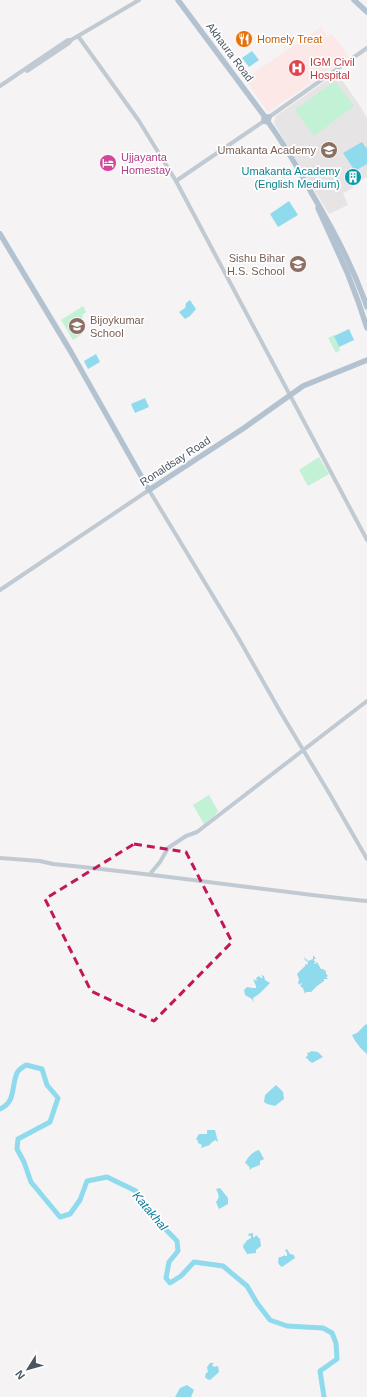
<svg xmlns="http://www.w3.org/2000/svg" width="367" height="1397" font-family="Arial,sans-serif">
<rect width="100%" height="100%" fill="#f5f3f3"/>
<path fill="#e6e4e5" d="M337,73l25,36 5,9v59l-15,7 1,4 -10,5 5,12 -19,9 -55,-91 2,-7z"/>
<path fill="#fce8e6" d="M321,27l6,10 5,-3 17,23 -81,55 -23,-33z"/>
<g fill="#c3f1d5">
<path d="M335,81l19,25 -40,30 -19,-26z"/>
<path d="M83,306l3,6 -4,3 1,2 -2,2 3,3 -4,3 4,6 -2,2v1l-9,6 -12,-20z"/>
<path d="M334,335l6,15 -4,3 -8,-15z"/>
<path d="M319,457l10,17 -21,12 -9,-16z"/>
<path d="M209,795l9,16 -4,5 -10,8 -11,-19z"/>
</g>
<g fill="#90daee">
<path d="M252,51l7,9 -10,7 -7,-9z"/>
<path d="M362,142l5,7v15l-12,7 -12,-18z"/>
<path d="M289,201l9,14 -20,12 -8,-13z"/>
<path d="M190,300l6,9 -6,7 -5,3 -6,-7 6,-4 1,-5z"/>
<path d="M349,329l5,11 -15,7 -5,-11z"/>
<path d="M96,354l4,8 -12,7 -4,-8z"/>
<path d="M145,398l4,9 -14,6 -4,-9z"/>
<path d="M313,955l3,4h-2v2h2l-2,2 1,1 2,-2 4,7h2l2,2 1,-1v4l2,2 -2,1 2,2h-4v2l-7,5 -6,6h-5l-1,2 -2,-6 -3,-2 2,-2 -1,-1 -1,2 -2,-2 1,-4 -2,-5 8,-8v-2l2,1 1,-3 -3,-2 -1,-3 4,4 5,-2z"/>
<path d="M261,975l3,1 1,4 5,3c-5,5 -10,11 -17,15l1,5 -2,-4 -7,-4 -1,-5 3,-3 6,1h3v-2l-3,-7 4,2 -1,-3 3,-2 2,2h2z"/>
<path d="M366,1024l1,1v29c-6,-5 -12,-12 -15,-19l5,-2z"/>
<path d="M311,1051l7,1 5,5 -11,6 -4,-3v-2l-2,1v-2l2,-2 -1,-3 2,1z"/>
<path d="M276,1085l7,7 1,7 -9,7 -8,-2 -3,-2 1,-7z"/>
<path d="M207,1130h8l3,12 -3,-2 -5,4v1l-9,3 1,-3 -4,-2v-2l-2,-2 3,-5h8z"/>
<path d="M259,1150l5,9 -4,2v4l-8,3 -2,2 -1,-4h-2l1,-1 -3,-2c2,-5 8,-12 14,-13z"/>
<path d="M220,1188l8,10v6l-9,5 -3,-7c4,-5 3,-7 0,-13z"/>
<path d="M253,1233v4h2l1,-2 4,4 1,7 -5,4v3l-9,1 -4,-7 1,-4 1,1 1,-3 5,-3v-2h-2l-1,-2z"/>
<path d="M287,1249l3,5 4,1 1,3 -13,9c-5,-3 -4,-6 -3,-10h2l4,-2v1h2v-3l-2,-3z"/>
<path d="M210,1363h4l-2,2 2,2 4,-1 1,6 -9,8 -3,-1 -2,-2 1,-4 2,-1 -1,-5z"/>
<path d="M187,1385l7,5 -3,7h-16l5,-9z"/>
</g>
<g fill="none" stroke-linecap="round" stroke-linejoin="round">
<path stroke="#90daee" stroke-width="5" d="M0,1109c16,-7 11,-22 17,-36 1,-3 6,-6 9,-8l16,4 5,16 11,13 -8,24 -32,17 -1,10 7,13 7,20 29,35 10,-3 10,-14 7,-19 20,-4 29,14 3,11 38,39 1,10 -9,11 -3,16 4,5 11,-7 13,-14 29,4 24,20 10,17 13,17 17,6 36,2 9,5 4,10 1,16 -17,12 4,26"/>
<g stroke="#c1cad2" stroke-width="4">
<path d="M78,36l61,85 37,60 191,359"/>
<path d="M27,71l42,-28 2,-3"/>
<path d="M0,86l68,-46h3l7,-4 61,-36"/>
<path d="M269,117l98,-69"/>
<path d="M176,181l88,-60"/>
<path d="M0,590l149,-100 90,149 42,74 48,80 38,66"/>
<path d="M0,858l40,3 13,3c105,10 209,26 314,37"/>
<path d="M150,874l10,-12 8,-14 18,-12 11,-4 170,-131"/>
</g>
<g stroke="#b3c2d1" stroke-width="5.5">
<path d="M178,0l87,117"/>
<path d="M354,0l13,12"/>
<path d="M268,122l-4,-1v-3l1,-1h4l-1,5c16,22 30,46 43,70 22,38 41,72 56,115"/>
<path d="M318,208l29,64 11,29 9,27"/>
<path d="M0,234l71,118 78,138 95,-62 59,-42 64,-26"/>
</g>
</g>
<path fill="none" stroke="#c2185b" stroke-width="3" stroke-dasharray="8 5" stroke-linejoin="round" d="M134,844l52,8 46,90 -78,79 -63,-30 -46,-92z"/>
<defs>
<g id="restaurant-disc" transform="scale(0.9)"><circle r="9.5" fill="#e8710a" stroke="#fff"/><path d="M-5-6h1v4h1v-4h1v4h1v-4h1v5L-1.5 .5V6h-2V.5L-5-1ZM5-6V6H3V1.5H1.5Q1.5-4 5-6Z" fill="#fff"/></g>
<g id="hospital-disc" transform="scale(0.9)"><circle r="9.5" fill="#e0444e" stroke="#fff"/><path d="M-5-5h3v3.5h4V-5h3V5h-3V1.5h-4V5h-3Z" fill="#fff"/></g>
<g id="school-disc" transform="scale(0.9)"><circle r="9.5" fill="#8d6e63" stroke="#fff"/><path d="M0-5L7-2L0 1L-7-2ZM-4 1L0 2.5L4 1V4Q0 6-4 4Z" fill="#fff"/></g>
<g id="hotel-disc" transform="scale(0.9)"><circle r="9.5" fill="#d1479c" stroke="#fff"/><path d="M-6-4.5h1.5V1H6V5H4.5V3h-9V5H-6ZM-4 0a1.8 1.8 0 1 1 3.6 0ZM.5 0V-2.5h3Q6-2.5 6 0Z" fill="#fff"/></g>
<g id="building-disc" transform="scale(0.9)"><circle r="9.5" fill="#0f9aa8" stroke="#fff"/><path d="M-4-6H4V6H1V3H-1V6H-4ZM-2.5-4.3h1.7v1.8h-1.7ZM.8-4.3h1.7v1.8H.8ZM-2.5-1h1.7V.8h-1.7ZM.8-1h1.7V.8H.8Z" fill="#fff"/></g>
</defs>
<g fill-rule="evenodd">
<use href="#restaurant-disc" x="244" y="39"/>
<use href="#hospital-disc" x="297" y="68"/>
<use href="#school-disc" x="329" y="150"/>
<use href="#hotel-disc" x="108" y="163"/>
<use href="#building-disc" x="353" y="177"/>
<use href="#school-disc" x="298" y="264"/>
<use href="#school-disc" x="77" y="326"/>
</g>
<g text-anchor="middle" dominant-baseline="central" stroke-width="3.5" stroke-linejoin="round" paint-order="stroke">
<g font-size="11" fill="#c56008" stroke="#fff" text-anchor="start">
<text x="257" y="39">Homely Treat</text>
</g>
<g font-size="11" fill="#4a5661" stroke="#fff">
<text transform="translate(230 52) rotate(53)">Akhaura Road</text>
<text transform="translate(175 461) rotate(-33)">Ronaldsay Road</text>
</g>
<g font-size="11" fill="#be3a42" stroke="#fff" text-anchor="start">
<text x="310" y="62">IGM Civil<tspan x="310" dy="13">Hospital</tspan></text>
</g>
<g font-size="11" fill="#785e54" stroke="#fff" text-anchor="end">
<text x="316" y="150">Umakanta Academy</text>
<text x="285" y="258">Sishu Bihar<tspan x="285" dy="13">H.S. School</tspan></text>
<text x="90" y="320" text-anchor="start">Bijoykumar<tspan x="90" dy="13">School</tspan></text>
</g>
<g font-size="11" fill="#b23c85" stroke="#fff" text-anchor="start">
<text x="121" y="157">Ujjayanta<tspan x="121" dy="13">Homestay</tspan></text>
</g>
<g font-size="11" fill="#0d838f" stroke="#fff" text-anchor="end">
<text x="340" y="171">Umakanta Academy<tspan x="340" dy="13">(English Medium)</tspan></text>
</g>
<g font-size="12" font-style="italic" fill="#0c7c9b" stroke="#fff">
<text transform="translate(150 1211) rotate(50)">Katakhal</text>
</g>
</g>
<g transform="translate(28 1369) rotate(233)" stroke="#ffffff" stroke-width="3" paint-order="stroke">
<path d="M0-3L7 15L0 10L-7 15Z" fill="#4a5661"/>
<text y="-6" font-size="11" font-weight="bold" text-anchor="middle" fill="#4a5661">N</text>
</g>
</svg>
